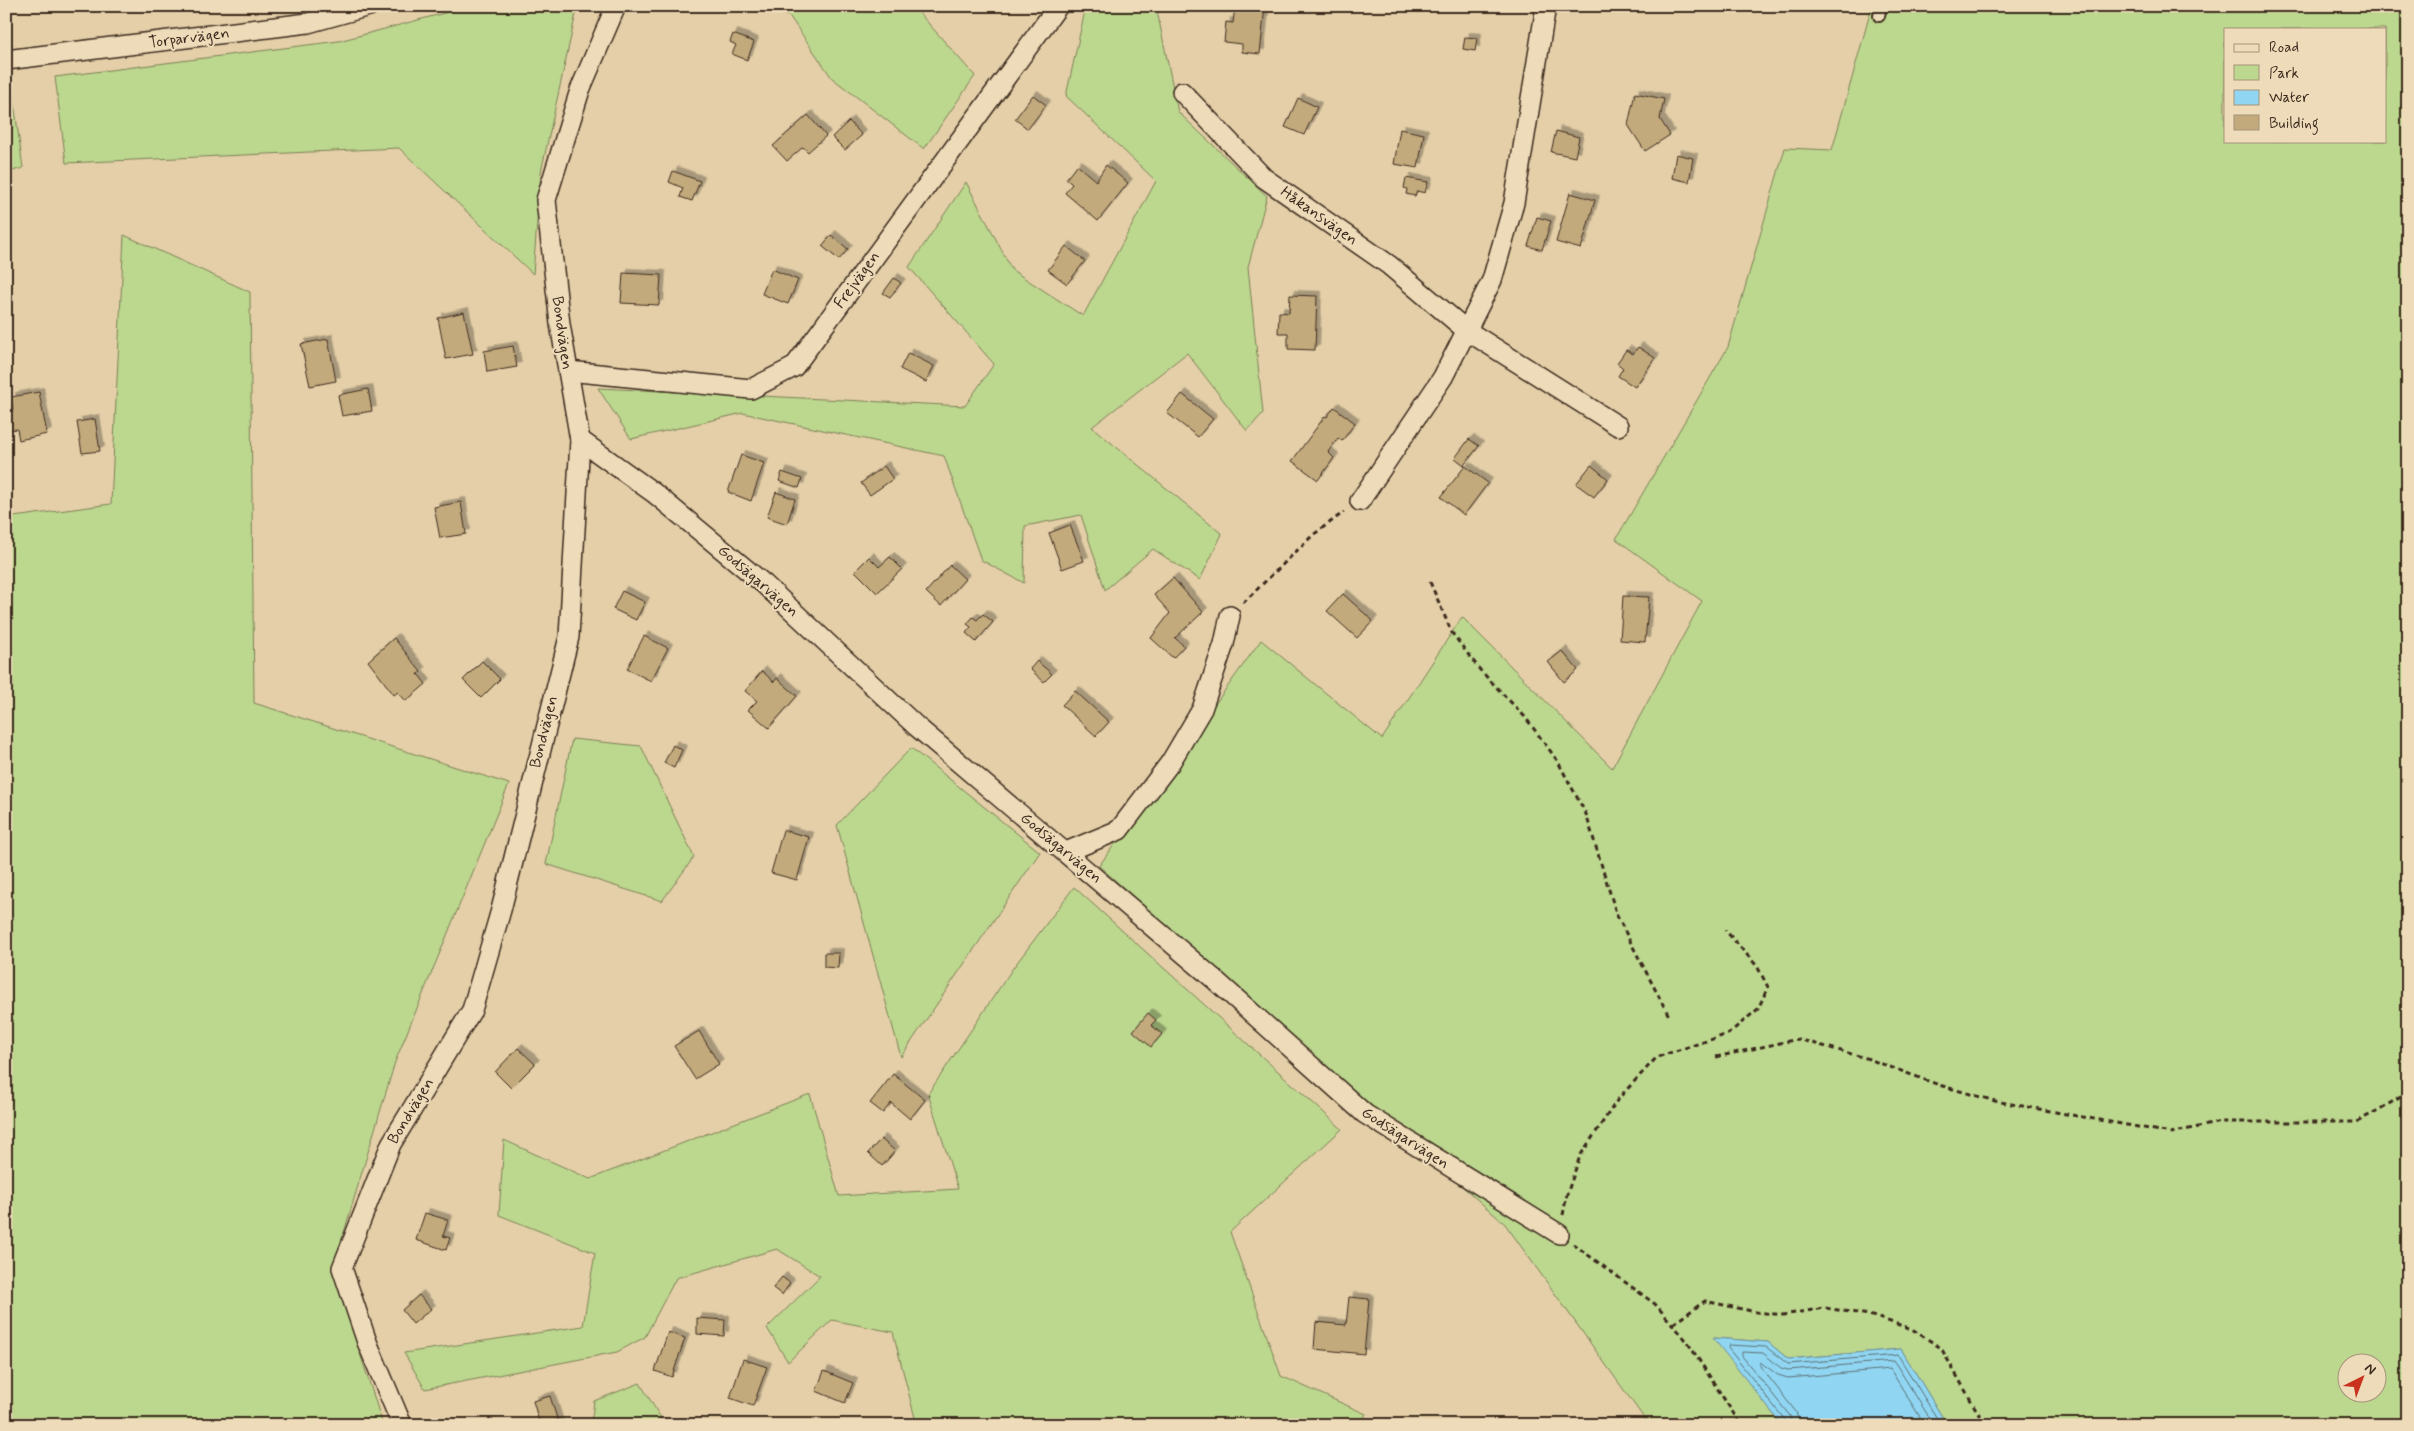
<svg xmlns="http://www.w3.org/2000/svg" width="2414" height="1431" font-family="Mynerve,sans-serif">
<defs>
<filter id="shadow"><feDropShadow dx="4.5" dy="-4.5" stdDeviation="0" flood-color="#0004"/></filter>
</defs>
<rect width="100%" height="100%" fill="#e4cfa8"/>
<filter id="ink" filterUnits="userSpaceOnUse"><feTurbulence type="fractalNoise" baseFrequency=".02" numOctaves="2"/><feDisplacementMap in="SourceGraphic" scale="10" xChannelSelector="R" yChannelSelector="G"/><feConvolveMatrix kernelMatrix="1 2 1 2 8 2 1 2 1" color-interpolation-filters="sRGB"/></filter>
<g filter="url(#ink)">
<g fill="#bcd78e" stroke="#7c8056" fill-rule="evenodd">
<path d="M471,6h85l21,3 -36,163 -8,102 -134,-126 -333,15 -11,-86 284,-36z"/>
<path d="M766,6h147l62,70 -51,73 -92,-71 -42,-61z"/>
<path d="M1086,6h70l22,106 89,84 -19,71 15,146 -16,18 -60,-78 -95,74 130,107 -22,46 -47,-31 -48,41 -24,-75 -56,11 -1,57 -43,-23 -37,-104 -201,-43 -112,26 -33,-51 367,18 29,-42 -85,-97 57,-85 46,88 71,46 73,-135 -90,-85z"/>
<path d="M1872,6h536v1419h-461l-46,-76 -113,10 -20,-17 -54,-4 68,87h-133l-144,-201 -406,-358 162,-226 121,99 80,-122 150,151 90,-167 -86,-62 112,-192 57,-199 47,2zM2225,29h160v112h-160zM2346,1364h30v30h-30z"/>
<path d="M6,80h5l12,88 -17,5z"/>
<path d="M124,235l126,57 4,411 255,81 -114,278 -62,207 50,156h-377v-907l105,-14z"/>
<path d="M572,739l69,7 53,111 -32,44 -116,-37z"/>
<path d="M911,748l129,104 -139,205 -64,-232z"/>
<path d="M1074,887l268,242 -112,103 51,144 85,38 -7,11h-445l2,-3 -23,-90 -61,-12 -44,42 -21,-34 53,-52 -43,-27 -101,29 -31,59 -28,15 -192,37 -21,-36 179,-27 12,-73 -96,-38 5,-75 86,39 220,-85 29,102 119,-7 -30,-95 85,-126z"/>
<path d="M640,1383l25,42h-74l3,-24z"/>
</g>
<path fill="#90d6f2" stroke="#6e919d" d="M1713,1338l55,4 20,17 113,-10 46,76h-165z"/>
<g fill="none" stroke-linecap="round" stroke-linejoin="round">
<g stroke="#5d6f73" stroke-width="1">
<path d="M1786,1425l-1,-5 -57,-72 1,-3 37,2 22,17 110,-9 43,70"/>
<path d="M1792,1425l-2,-9 -48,-60v-4l21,1 18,15 7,2 106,-9 40,64"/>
<path d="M1800,1425l-4,-13 -36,-46v-4l18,13 10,3 102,-9 35,56"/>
</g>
</g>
<g fill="#c3aa7c" stroke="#3b2a1e" filter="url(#shadow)">
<path d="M81,6h31l-30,6z"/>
<path d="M1235,6h30l-5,48 -18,-2v-8l-18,-2 2,-20 7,1z"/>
<path d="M733,34l21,8 -7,18 -15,-6 4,-9 -6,-3z"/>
<path d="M1465,37l12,1 -2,13 -12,-2z"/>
<path d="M1635,93l29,6 -4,20 10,16 -25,16 -17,-26z"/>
<path d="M1033,95l13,10 -18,24 -13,-10z"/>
<path d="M1298,98l19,9 -13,28 -19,-8z"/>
<path d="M808,115l18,21 -18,16 -5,-5 -16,14 -14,-15z"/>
<path d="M849,121l13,14 -17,15 -13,-13z"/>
<path d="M1400,129l24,5 -6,34 -24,-4z"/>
<path d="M1556,131l23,6 -4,20 -24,-5z"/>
<path d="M1676,154l17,4 -4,24 -17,-4z"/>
<path d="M1077,165l19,16 10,-16 22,18 -30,38 -33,-28 7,-9 -6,-5z"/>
<path d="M673,171l27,10 -8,20 -12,-4 3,-9 -14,-6z"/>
<path d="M1406,178l22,4 -3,11 -8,-2 -2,5 -9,-2 1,-5 -3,-1z"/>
<path d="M1570,193l25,7 -14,49 -25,-7z"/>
<path d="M1537,217l14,4 -9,29 -14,-4z"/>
<path d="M831,235l17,14 -9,11 -17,-14z"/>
<path d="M1066,246l19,15 -18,23 -19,-14z"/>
<path d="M772,269l26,11 -10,24 -26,-10z"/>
<path d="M623,273l38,2 -2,30 -38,-2z"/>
<path d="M894,278l7,5 -11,14 -7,-4z"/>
<path d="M1290,295l27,1 -2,54 -27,-1v-16h-10l1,-21 10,1z"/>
<path d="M464,312l9,42 -27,5 -8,-41z"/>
<path d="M328,339l8,42 -26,5 -9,-42z"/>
<path d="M513,346l4,21 -30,5 -3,-21z"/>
<path d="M1638,347l17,11 -20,29 -17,-11 5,-8 -6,-5 9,-13 7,4z"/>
<path d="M908,353l26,13 -8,16 -26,-13z"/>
<path d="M368,389l4,22 -30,5 -4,-21z"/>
<path d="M39,392l8,42 -28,6 -2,-11 -8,1 -3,-18 7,-2 -2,-13z"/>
<path d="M1182,394l31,25 -15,18 -31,-24z"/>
<path d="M1334,407l21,16 -13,18 -4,-3 -10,14 6,6 -16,22 -26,-19 33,-45 2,1z"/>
<path d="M95,419l5,32 -18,2 -5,-31z"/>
<path d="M1469,439l10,7 -15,19 -9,-7z"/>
<path d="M741,455l23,8 -13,38 -23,-9z"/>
<path d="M1591,465l17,14 -14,18 -18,-13z"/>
<path d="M884,466l9,13 -23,16 -9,-12z"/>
<path d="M1465,466l23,17 -24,32 -23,-18z"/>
<path d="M782,472l20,7 -3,9 -20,-7z"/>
<path d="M776,492l19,7 -8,25 -20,-7z"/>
<path d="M461,502l5,32 -26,4 -6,-31z"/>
<path d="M1070,525l14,36 -22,8 -13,-36z"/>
<path d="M869,557l10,10 11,-10 12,12 -25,24 -22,-22z"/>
<path d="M950,565l15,14 -24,27 -15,-14z"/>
<path d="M1173,578l30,34 -28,26 9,8 -11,12 -22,-20 19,-25 -16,-18z"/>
<path d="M622,591l23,11 -9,18 -23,-11z"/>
<path d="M1343,594l30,27 -16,17 -30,-27z"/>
<path d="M1623,596l26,1 -4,45 -25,-2z"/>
<path d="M983,614l10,8 -17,20 -10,-9 5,-6 -4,-3 6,-7 4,3z"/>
<path d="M644,636l24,12 -17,33 -24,-12z"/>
<path d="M394,638l27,34 -3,2 8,10 -20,17 -8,-9 -4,3 -26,-34z"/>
<path d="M1562,651l16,19 -14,12 -16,-20z"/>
<path d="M482,661l18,18 -19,19 -18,-18z"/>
<path d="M1037,661l15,13 -8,8 -14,-13z"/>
<path d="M762,671l12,11 3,-4 20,18 -28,32 -21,-18 9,-9 -12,-10z"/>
<path d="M1075,691l34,31 -13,14 -34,-31z"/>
<path d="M673,745l9,5 -8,18 -10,-5z"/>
<path d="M783,830l26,7 -12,43 -26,-7z"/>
<path d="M824,953h15l-1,15 -14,-1z"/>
<path d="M1148,1013l8,7 -5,5 11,9 -11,13 -18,-16z"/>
<path d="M699,1031l20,33 -24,15 -21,-33z"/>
<path d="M518,1048l17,16 -24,24 -16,-16z"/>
<path d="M893,1074l32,26 -15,19 -19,-16 -8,10 -13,-10z"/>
<path d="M881,1139l14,12 -13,15 -14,-13z"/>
<path d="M425,1213l23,7 -5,16 7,2 -4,12 -30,-10z"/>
<path d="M782,1277l8,6 -8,12 -9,-7z"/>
<path d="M419,1295l12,14 -18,15 -11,-14z"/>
<path d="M1349,1297l20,2 -5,55 -50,-5 2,-27 30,3z"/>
<path d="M697,1318l28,2 -1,16 -27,-2z"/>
<path d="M668,1332l17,6 -13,39 -17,-6z"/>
<path d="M743,1359l24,8 -14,39 -23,-8z"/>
<path d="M824,1371l29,12 -8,20 -29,-12z"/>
<path d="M550,1396l9,29h-19l-7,-24z"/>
</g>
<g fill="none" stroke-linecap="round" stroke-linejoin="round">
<g stroke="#3b2a1e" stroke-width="14">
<path id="service" d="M1879,16l2,-10"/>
</g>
<g stroke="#3b2a1e" stroke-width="22">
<g id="minor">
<path d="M6,60l302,-37 61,-17"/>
<path d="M1182,92l82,86 125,87 77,65 152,96"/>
<path d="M568,371l183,18 43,-22 264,-361"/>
<path d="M580,440l74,53 110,91 152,142 298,253 151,135 194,120"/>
<path d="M1360,501l83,-124 49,-97 22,-77 32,-197"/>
<path d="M1066,852l53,-22 51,-67 32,-54 22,-65 6,-28"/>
<path d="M402,1425l-35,-83 -25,-74 49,-124 81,-134 29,-100 68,-273 11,-197 -20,-116 -14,-124 34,-110 36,-84"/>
</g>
</g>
<g stroke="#3b2a1e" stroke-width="3" stroke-dasharray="5 4" stroke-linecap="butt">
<path d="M1430,582l22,51 28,37 45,47 32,43 29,54 31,102 52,100"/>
<path d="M1243,603l70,-68 31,-23"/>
<path d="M1716,1057l82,-18 68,19 73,27 56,16 176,32 50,-11h136l51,-29"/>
<path d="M1563,1215l4,-21 13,-38 38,-57 39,-42 71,-23 30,-25 10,-22 -11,-21 -32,-36"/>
<path d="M1573,1244l82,60 31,36 55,85"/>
<path d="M1673,1324l32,-23 51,11 27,3 42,-7 44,7 43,14 29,19 44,77"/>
</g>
<use href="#service" stroke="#eedbb9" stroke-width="10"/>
<use href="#minor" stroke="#eedbb9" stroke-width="19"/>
</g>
</g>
<g text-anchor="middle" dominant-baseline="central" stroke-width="4" stroke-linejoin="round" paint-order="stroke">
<g font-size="16" fill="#3b2a1e" stroke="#eedbb9">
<text transform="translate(189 38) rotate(-7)">Torparvägen</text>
<text transform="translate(1319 216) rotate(35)">Håkansvägen</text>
<text transform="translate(857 280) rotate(-54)">Frejvägen</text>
<text transform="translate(562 333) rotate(82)">Bondvägen</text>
<text transform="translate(758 581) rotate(41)">Godsägarvägen</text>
<text transform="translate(544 732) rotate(-76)">Bondvägen</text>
<text transform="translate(1061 848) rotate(40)">Godsägarvägen</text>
<text transform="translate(411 1111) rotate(-59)">Bondvägen</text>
<text transform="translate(1405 1138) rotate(33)">Godsägarvägen</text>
</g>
</g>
<rect width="2414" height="1431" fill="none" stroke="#eedbb9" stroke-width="25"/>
<rect x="12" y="12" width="2389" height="1406" fill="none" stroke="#3b2a1e" stroke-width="2" filter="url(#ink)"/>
<rect x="2224" y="28" width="162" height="115" fill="#eedbb9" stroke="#a6947b"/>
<rect x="2234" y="44" width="25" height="8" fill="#eedbb9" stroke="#a6947b"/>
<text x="2269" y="52" font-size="15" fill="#3b2a1e">Road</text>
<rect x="2234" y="65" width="25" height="15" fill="#bcd78e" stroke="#a6947b"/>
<text x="2269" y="78" font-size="15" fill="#3b2a1e">Park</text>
<rect x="2234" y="90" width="25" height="15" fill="#90d6f2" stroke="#a6947b"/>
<text x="2269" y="102" font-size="15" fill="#3b2a1e">Water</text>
<rect x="2234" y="115" width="25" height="15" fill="#c3aa7c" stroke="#a6947b"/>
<text x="2269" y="128" font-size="15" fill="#3b2a1e">Building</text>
<g transform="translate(2362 1378) rotate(42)"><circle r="24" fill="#eedbb9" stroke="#a6947b"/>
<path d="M0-4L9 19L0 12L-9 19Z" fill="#c8321e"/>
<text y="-8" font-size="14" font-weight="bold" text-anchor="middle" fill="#3b2a1e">N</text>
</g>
</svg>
